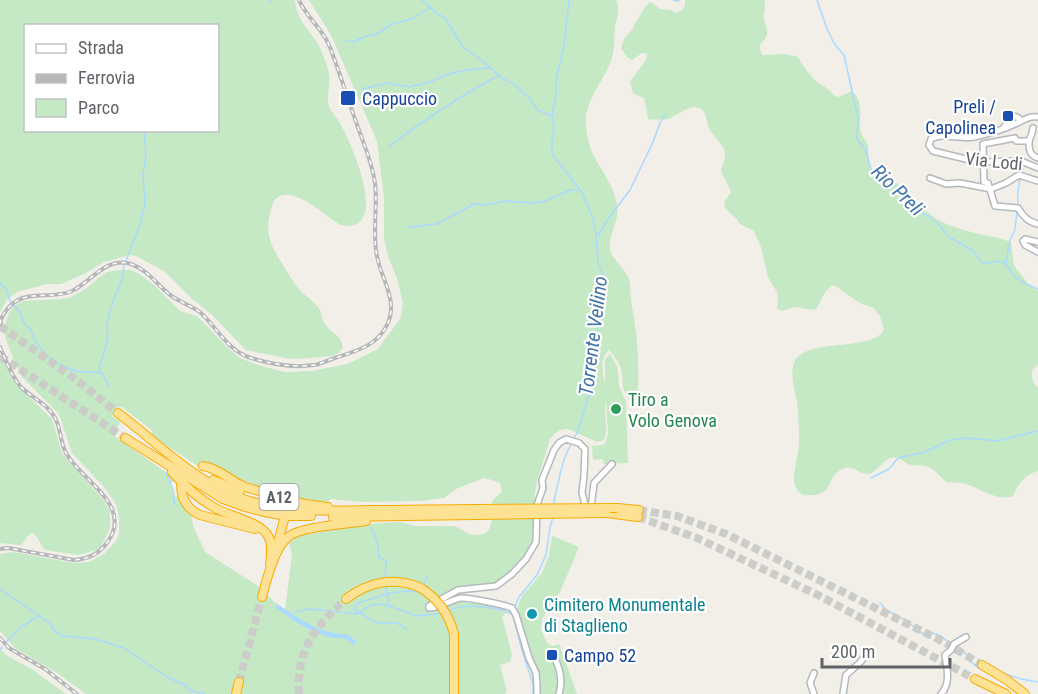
<svg xmlns="http://www.w3.org/2000/svg" width="1038" height="694" font-family="'Roboto Condensed',sans-serif">
<rect width="100%" height="100%" fill="#f1efe8"/>
<g fill="#c5e8c5" fill-rule="evenodd">
<path d="M0,0h295c2,25 19,32 27,52 2,7 6,15 7,22 2,10 -3,22 0,32 2,7 9,12 12,19 11,20 51,110 -1,100 -15,-10 -29,-24 -46,-29 -10,-3 -18,-1 -22,9 -8,27 -3,38 11,60 5,8 9,16 15,23 6,7 14,12 20,19 4,5 3,12 7,17 7,11 16,9 18,24l-5,5 -6,3 -34,3 -13,-1 -39,-8 -35,-36 -20,-16 -27,-27 -28,-15 -6,-1 -26,7 -18,11 -25,11h-14l-30,8 -11,9 -6,11zM26,26h192v104h-192z"/>
<path d="M309,0h307c5,9 1,17 -1,26 -1,11 0,22 -3,32 -7,22 -28,42 -26,67 1,8 2,19 6,27 8,18 22,32 25,53 3,16 -9,29 -7,44 2,11 15,19 19,30 2,9 1,19 3,28 6,29 7,60 6,90l-7,4c-13,-16 -6,-18 -10,-33 -3,-7 -7,-12 -12,-18 -9,8 -7,22 -4,33v-24l5,-5 7,12 2,20 7,16 2,61 -24,1 -1,-5 -10,1 -1,-14 12,-1 4,-10 -2,-35c-3,14 3,26 -2,40l-7,2 -29,-13 -8,1 -6,4 -4,5 -13,42 -2,13 -1,45 -3,9 -7,11 -15,15 -12,9 -46,7 -26,16 3,5 4,1 14,-8 16,-5 38,8 6,5 -4,5 10,37 -2,8 -10,3 7,27 -2,2h-266l4,-15 -4,-2 -4,2 -3,15h-146l-26,-19 -45,-27 -15,-17v-77l13,-2 61,11 15,-1 15,-8 12,-13 3,-7v-17l-3,-13 -13,-18 -31,-33 -13,-39 -37,-37 -9,-19 -8,-21v-12l4,-12 5,-7 10,-5 37,-2 10,-2 16,-9 15,-13 5,-3 12,-2h12l10,5 14,11 25,25 17,5 30,31 13,11 18,7 26,7 28,-1 35,-7 7,-3 24,-12 22,-30 2,-8 1,-8 -6,-24 -9,-23 -4,-17v-41l-7,-57 -46,-106zM118,407h4l31,24 -2,4 51,34v-7c18,1 23,10 38,17 25,11 59,22 87,23l4,-3 31,3 58,-1 24,-3 12,-9 28,-11 8,2 8,3 2,8 -10,10v19l-3,10 -5,4 -12,1 -18,-9h-38l-17,-4 -33,2 -68,12 -9,7 3,11 -7,56 -11,-8 -13,-14 -56,-36 -12,-26 -1,-9 -14,-21 -4,1 -4,-14 7,-3 -63,-44 6,-14 -8,-6z"/>
<path d="M685,0h79c3,7 -1,12 0,19 1,5 4,10 3,15 -3,11 -11,7 -5,21l24,-1 12,3c4,8 12,19 19,25 7,5 11,5 16,13l5,2 14,-6c15,14 4,33 10,44 2,5 6,6 6,12 1,8 -1,19 6,26 6,5 15,3 21,9 18,15 31,34 54,43 11,4 28,9 40,11 8,2 14,2 22,7l3,23 15,19 9,6v74c-10,6 -7,16 0,23v83c-13,3 -20,13 -25,25 -16,6 -33,-8 -47,-12 -6,-2 -14,-1 -20,-2 -6,-6 -12,-14 -21,-16 -5,-1 -9,0 -14,-1 -8,-2 -11,-10 -21,-7 -8,3 -13,15 -22,16 -10,0 -15,-10 -26,-5 -11,6 -10,13 -16,21 -4,5 -17,6 -22,5 -15,-5 -9,-27 -7,-37 1,-8 3,-15 2,-23 0,-11 -1,-22 -2,-32 -2,-15 -11,-37 3,-48 20,-15 76,-5 84,-26l-4,-13 -6,-8 -14,-5 -26,-18c-11,4 -12,17 -19,25l-21,-3 -12,4 -5,-2 1,-11 -1,-6 -9,-15 -7,-30 -7,-16 -14,-7 -3,-5 -9,-8 -4,-5 1,-5 6,-9 -10,-21c1,-6 5,-13 4,-19 -2,-9 -12,-15 -16,-24 -3,-7 -2,-17 -10,-20 -11,-4 -22,8 -31,11 -6,2 -13,-1 -19,1 -3,-7 -2,-15 -5,-22l-11,-5 -3,-11 17,-24v-5h-5l-10,7 -5,-3 -6,-9 4,-11 8,-8 1,-5c7,-6 8,-18 17,-22l9,7 11,1 5,3c6,-2 10,-6 9,-13z"/>
<path d="M0,355l17,30 35,34 10,34 7,9 33,36 8,13v17l-10,21 -22,6 -33,-5 -9,-14 -4,-3c-6,3 -7,8 -11,12l-21,-2z"/>
<path d="M552,536l27,11 -19,45 -18,27 -1,11 6,13 5,3 7,-2 18,50h-37l1,-12 -24,-73 5,-13 20,-23 7,-17z"/>
<path d="M0,648l6,7 27,15 33,24h-66z"/>
</g>
<g fill="none" stroke-linecap="round" stroke-linejoin="round">
<g stroke="#aadaff" stroke-width="1.5">
<path d="M422,0l14,13 9,5 18,29 21,15 18,16 12,6 16,15 7,11 15,6 2,14 -2,9v15l29,37 7,15 7,20 3,35 5,14 -4,28 1,10 -7,43 -4,39 -11,36 -4,7"/>
<path d="M673,0l6,1"/>
<path d="M817,0l10,29 8,16 9,10 14,63 -1,21 9,11 4,17 6,7 11,6 9,7 10,14 31,22 12,14 23,13 10,13c7,2 13,-4 20,-1 7,3 8,10 13,15 7,5 15,9 23,12"/>
<path d="M270,1l2,-1"/>
<path d="M346,41l8,1 9,-5 11,-2 19,-11 21,-6 16,-11"/>
<path d="M362,89l25,-6 22,4 21,-5 15,-7 17,-4 14,-2 13,-1"/>
<path d="M552,116l4,-19v-18l8,-32 5,-47"/>
<path d="M388,147c35,-26 71,-51 110,-71"/>
<path d="M1018,204c-1,-9 1,-26 5,-34"/>
<path d="M408,227l29,-3 37,-20 11,1 21,-4 26,2 14,-2 24,-11h9"/>
<path d="M598,236l10,-17 22,-29 23,-48 7,-19 5,-9"/>
<path d="M126,261l14,-36 5,-21 -2,-30 3,-20 -2,-24"/>
<path d="M1006,263l4,-23 5,-10 2,-18"/>
<path d="M0,283l7,7 3,11 9,10 5,12 6,6 7,15 11,13 5,4 22,10 25,2"/>
<path d="M109,386l-10,-17 9,-31 -1,-13 2,-11 3,-8 1,-6 10,-22 1,-14"/>
<path d="M166,473l7,17 2,15"/>
<path d="M871,478l18,-9 9,-11 27,-6 25,-12 17,-2 30,3 41,-10"/>
<path d="M553,506c5,-22 8,-44 19,-64"/>
<path d="M371,528l6,13 2,16 7,4 -1,17"/>
<path d="M424,585l3,-8"/>
<path d="M386,587l3,19"/>
<path d="M0,589l48,33 9,11 6,3 32,3 29,9 43,29 18,8 4,5 16,4"/>
<path d="M880,603l6,7 19,10 15,12 4,2 8,-1 9,3 11,9"/>
<path d="M515,607l4,-10 18,-22 9,-20 4,-28 3,-10"/>
<path d="M447,611c16,-8 48,-5 65,3"/>
<path d="M296,612l14,-3 48,5 11,-8 9,-2 11,2 28,10 25,-3"/>
<path d="M514,618l7,29 12,37v10"/>
<path d="M407,630c-15,-14 -18,-3 -32,-8 -7,-3 -14,-9 -21,-13l4,-6 33,-10 18,-2 11,1"/>
<path d="M5,643l16,-16 18,-11"/>
<path d="M956,648c3,2 6,3 9,5 7,7 8,15 19,17"/>
<path d="M0,650l2,-3"/>
<path d="M1003,673l18,6 17,3"/>
</g>
<path stroke="#aadaff" stroke-width="4.5" d="M278,607c16,11 34,24 53,28 10,2 15,-1 22,7"/>
<g stroke="#ccccc8" stroke-width="8" stroke-dasharray="8 4" stroke-linecap="butt">
<path d="M0,326l74,52 44,35"/>
<path d="M0,356l125,82"/>
<path d="M639,510l38,6 49,18 218,108 38,23"/>
<path d="M638,517l59,21 121,57 157,84"/>
<path d="M239,682l23,-85"/>
<path d="M299,694c-3,-44 16,-67 47,-95"/>
</g>
<g stroke="#b5b8bc" stroke-width="8">
<g id="minor">
<path d="M1038,117c-11,-1 -13,3 -23,7 -13,6 -27,10 -41,13 -14,3 -31,-5 -43,2l-2,6 4,6 45,11 43,-1 17,7"/>
<path d="M1004,127l10,-11 5,2v4"/>
<path d="M1029,141l3,-8 1,-5"/>
<path d="M1038,158c-9,-3 -9,-9 -9,-17h-13l-1,-3 -32,6 1,38 4,1 7,23 23,2c5,8 10,14 20,16"/>
<path d="M930,178l16,6 14,-1 31,6 15,-6 13,-8 19,6"/>
<path d="M1038,242l-13,-3 -2,2 2,4 13,7"/>
<path d="M591,508l3,-25 18,-19"/>
<path d="M553,656c7,10 10,26 6,38"/>
<path d="M537,694v-8l-1,-13 -7,-15 -13,-43 -4,-7c-7,-3 -45,-11 -51,-10 -11,2 -22,10 -32,10v-2l29,-16 38,-4 16,-12 14,-15 10,-17 1,-37 6,-17 -1,-8 12,-30 5,-7 7,-4 13,4 6,6 -1,26 -2,18 4,16"/>
<path d="M814,694l-4,-11 4,-10"/>
<path d="M843,694l3,-19c8,-8 18,-13 21,-24"/>
<path d="M941,694c10,-10 6,-26 4,-39l6,-5 3,-6 12,-7"/>
</g>
</g>
<g stroke="#f9ab00" stroke-width="10">
<g id="highway">
<path d="M118,413c32,24 62,54 98,74 49,27 101,24 155,23 35,0 70,-1 105,-1"/>
<path d="M125,438l98,61 22,8 19,5 23,4h24"/>
<path d="M203,466c15,2 28,15 42,21l60,17 23,3"/>
<path d="M172,472c12,13 27,27 43,36 14,8 46,14 53,28 5,8 3,19 2,28"/>
<path d="M213,480l27,11"/>
<path d="M181,484c0,15 6,25 19,31l55,14"/>
<path d="M617,508l22,2"/>
<path d="M606,513l32,4"/>
<path d="M333,517l143,-2"/>
<path d="M277,546l7,-26"/>
<path d="M262,597c5,-18 12,-48 26,-60 13,-11 60,-13 78,-16"/>
<path d="M346,599c22,-17 49,-23 75,-11"/>
<path d="M454,634v60"/>
<path d="M982,665l25,15 18,14"/>
<path d="M975,679l31,15"/>
<path d="M236,694l3,-12"/>
</g>
</g>
<use href="#minor" stroke="#fff" stroke-width="5"/>
<use href="#highway" stroke="#fde293" stroke-width="8"/>
<g stroke="#b6b7b8" stroke-width="4">
<g id="rail">
<path d="M0,324c1,-8 5,-13 11,-19 18,-16 41,-5 61,-14 19,-9 34,-35 59,-27 18,6 27,23 42,33 9,6 19,9 28,16 16,15 28,39 50,45 19,6 43,10 63,7 7,-1 14,-5 21,-7 21,-7 42,-12 52,-33 12,-24 -6,-46 -10,-69 -5,-24 1,-49 -2,-73 -3,-21 -12,-41 -19,-61 -9,-25 -17,-52 -27,-77 -7,-17 -23,-28 -30,-45"/>
<path d="M0,347c6,13 11,29 21,40 11,11 27,17 34,31 6,10 5,24 11,35 15,28 70,53 40,91 -8,11 -19,15 -32,16l-66,-12 -8,1"/>
<path d="M0,638l9,10 36,21 32,25"/>
</g>
</g>
<use href="#rail" stroke="#fff" stroke-width="1.5" stroke-dasharray="4.5" stroke-linecap="butt"/>
<g stroke="#f9ab00" stroke-width="10" stroke-linecap="butt">
<g id="highway-bridge">
<path d="M476,509l141,-1"/>
<path d="M476,515l130,-2"/>
<path d="M421,588c17,11 28,26 33,46"/>
</g>
</g>
<use href="#highway-bridge" stroke="#fde293" stroke-width="8"/>
</g>
<g fill="#1a4fb4" stroke="#fff" stroke-width="2">
<rect x="340" y="90" width="16" height="16" rx="3"/>
<rect x="1002" y="110" width="12" height="12" rx="3"/>
<rect x="546" y="649" width="12" height="12" rx="3"/>
</g>
<circle fill="#2e9e5b" stroke="#fff" stroke-width="2" cx="616" cy="409" r="6"/>
<circle fill="#0f9aa8" stroke="#fff" stroke-width="2" cx="532" cy="614" r="6"/>
<g text-anchor="middle" dominant-baseline="central" stroke-width="4.5" stroke-linejoin="round" paint-order="stroke">
<rect fill="#fff" stroke="#8f9295" stroke-width="1.5" x="259.5" y="484" width="39" height="26" rx="4.5"/>
<g font-size="16" font-weight="bold" fill="#5f6368">
<text x="279" y="497">A12</text>
</g>
<g font-size="18" fill="#164399" stroke="#fff" text-anchor="start">
<text x="362" y="98">Cappuccio</text>
<text x="996" y="106" text-anchor="end">Preli /<tspan x="996" dy="21">Capolinea</tspan></text>
<text x="564" y="655">Campo 52</text>
</g>
<g font-size="18" fill="#5f6368" stroke="#fff">
<text transform="translate(994 161) rotate(6)">Via Lodi</text>
</g>
<g font-size="18" fill="#27864d" stroke="#fff" text-anchor="start">
<text x="628" y="399">Tiro a<tspan x="628" dy="21">Volo Genova</tspan></text>
</g>
<g font-size="18" fill="#0d838f" stroke="#fff" text-anchor="start">
<text x="544" y="604">Cimitero Monumentale<tspan x="544" dy="21">di Staglieno</tspan></text>
</g>
<g font-size="20" font-style="italic" fill="#4174aa" stroke="#fff">
<text transform="translate(898 190) rotate(44)">Rio Preli</text>
<text transform="translate(593 336) rotate(-83)">Torrente Veilino</text>
</g>
</g>
<rect x="24" y="24" width="195" height="108" fill="#ffffff" stroke="#bfc1c3" stroke-width="1.5"/>
<rect x="36" y="44" width="30" height="9" fill="#ffffff" stroke="#bfc1c3" stroke-width="1.5"/>
<text x="78" y="54" font-size="18" fill="#5f6368">Strada</text>
<rect x="36" y="74" width="30" height="9" fill="#b6b7b8" stroke="#bfc1c3" stroke-width="1.5"/>
<text x="78" y="84" font-size="18" fill="#5f6368">Ferrovia</text>
<rect x="36" y="99" width="30" height="18" fill="#c5e8c5" stroke="#bfc1c3" stroke-width="1.5"/>
<text x="78" y="114" font-size="18" fill="#5f6368">Parco</text>
<path d="M822 658v9h128v-9" fill="none" stroke="#5f6368" stroke-width="3"/>
<text x="831" y="658" font-size="18" fill="#5f6368" stroke="#ffffff" stroke-width="4.5" paint-order="stroke">200 m</text>
</svg>
